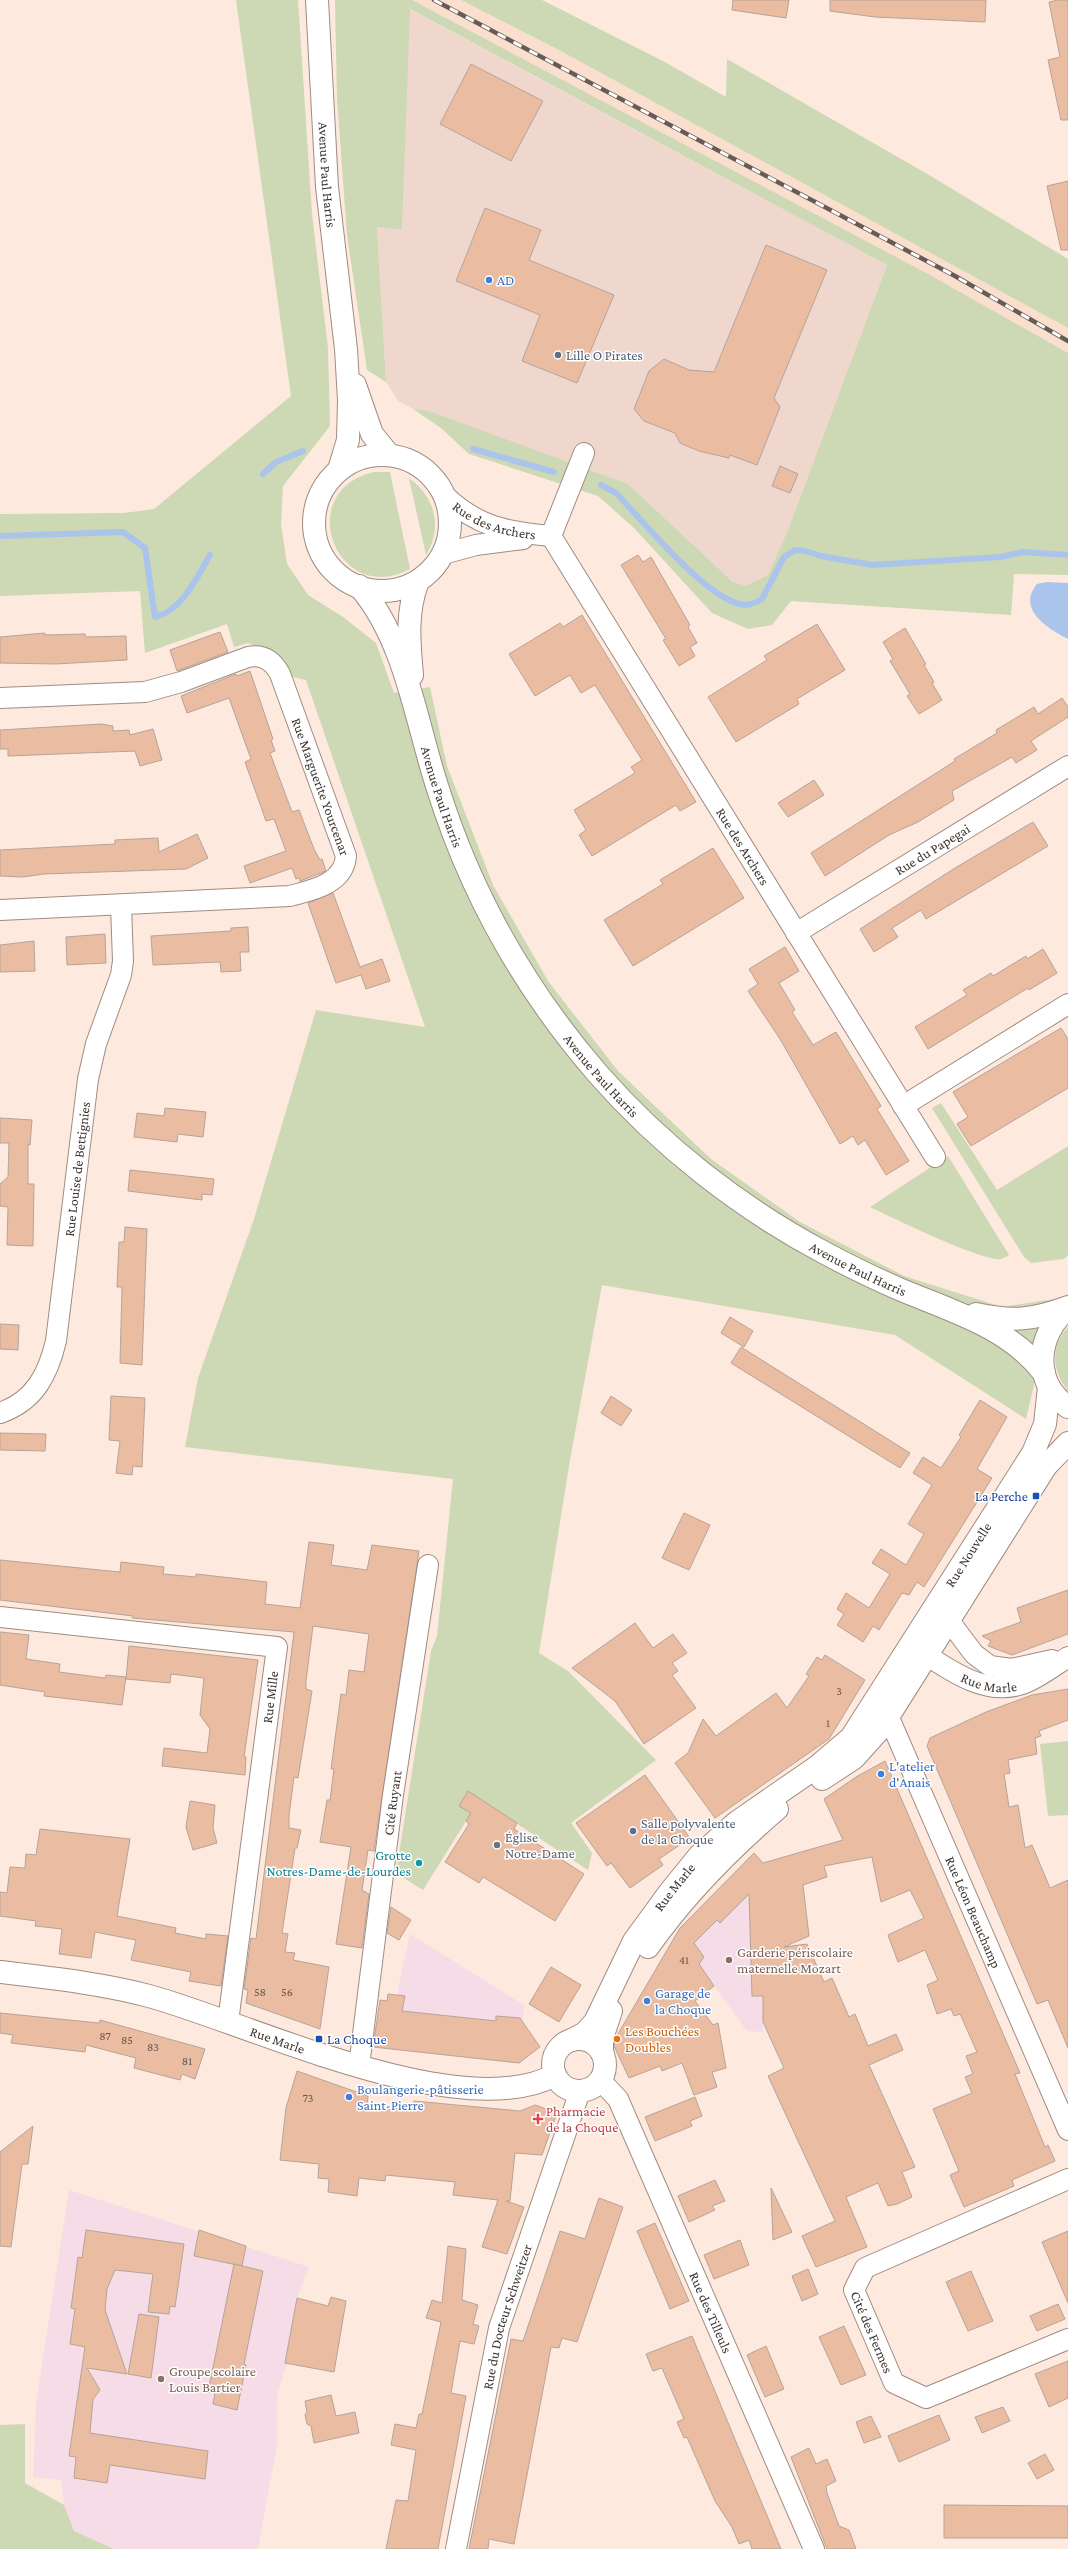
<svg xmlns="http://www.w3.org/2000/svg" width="1068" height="2549" font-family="'Crimson Pro',serif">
<rect width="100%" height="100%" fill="#fee9de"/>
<path fill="#fadece" d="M412,0h49l98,50 504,275 5,3v25l-138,-78z"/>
<path fill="#f0d7ce" d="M409,9l478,256 -99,265 -20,45 -23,12 -12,-5 -105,-98 -199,-72 -16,-3 -15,-8 -12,-19 -9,-155 25,3z"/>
<g fill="#f5dce6">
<path d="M754,1853l8,9 1,170 -16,-1 -70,-97z"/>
<path d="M410,1934l114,71 -5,58 -129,-14 9,-65z"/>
<path d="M69,2190l240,77 -12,31 -10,66 -10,30v51l-19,104h-144l-40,-18 -10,-26 -3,-25 -28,-3 3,-74z"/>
</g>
<g fill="#cdd8b4">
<path d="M236,0h62l14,214 16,134 2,78 -47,60 -2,38 6,40 21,31 35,22 33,26 18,50 36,-6 17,79 46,119 55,96 70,90 93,88 89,63 104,54 98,31 52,-8 -28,120 -131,-84 -293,-50 -32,175 -31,193 29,18 88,89 -85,63 21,30 -4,17 -120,-78 3,21 -48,77 -27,-17 35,-222 6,-15 16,-157 -268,-32 13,-69 56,-159 62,-209 109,17 -119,-347 -13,-3 -14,-21 -31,-13 -14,4 -7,-23 -82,29 -5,-62 -140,5v-82l124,-1 30,-4 137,-113z"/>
<path d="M335,0h77l518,275 138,78v222l-54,-1 -3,41 -220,-14 -19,24 -24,4 -36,-16 -78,-85 -36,-32 -129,-42 -28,-26 -28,-19 16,2 199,73 105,98 12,4 23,-11 20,-45 99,-265 -477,-256 -8,221 -25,-3 9,155 -19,-12 -20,-135 -10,-136z"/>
<path d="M461,0h81l121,61 63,36 1,-38 202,116 139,84v69l-509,-278z"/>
<path d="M374,472h16l20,97c-74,39 -118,-78 -36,-97z"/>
<path d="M409,478c26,19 34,49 17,77z"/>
<path d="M941,1103l56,87 71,-44v109l-4,4 -33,4 -7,-6 -92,-149z"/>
<path d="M948,1156l61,99c-2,1 -5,3 -8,4 -18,3 -110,-42 -131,-52z"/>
<path d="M1068,1327v64c-16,-19 -18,-46 0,-64z"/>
<path d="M1068,1741v74l-20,1 -8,-72z"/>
<path d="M25,2424v59l39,22 10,26 40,18h-114v-124z"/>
</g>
<path fill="#abc4ec" d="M1047,582l21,1v56c-20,-10 -52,-30 -31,-55z"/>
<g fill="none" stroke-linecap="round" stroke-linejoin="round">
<g stroke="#abc4ec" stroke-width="6">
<path d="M473,449l81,23"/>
<path d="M263,474l13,-12 27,-11"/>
<path d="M601,485l15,8c26,27 93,110 129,112 6,0 12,-3 17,-6l22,-42 11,-7 10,1 16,5 51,9 128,-8 23,-5 45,3"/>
<path d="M0,536l123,-4 22,16 10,69c27,-6 42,-40 55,-62"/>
</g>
</g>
<g fill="#eabda3" stroke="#b6a398">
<path d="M733,0h56l-3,18 -54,-8z"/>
<path d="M830,0h156l-1,22 -110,-5 -45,-6z"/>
<path d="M1058,0h10v120h-7l-13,-60 12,-3 -11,-55z"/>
<path d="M471,64l72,37 -32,60 -71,-37z"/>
<path d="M1068,181v69h-7l-14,-64z"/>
<path d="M485,208l56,22 -12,30 85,35 -37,88 -55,-22 18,-46 -84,-34z"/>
<path d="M766,245l61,25 -53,128 6,9 -23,58 -27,-10 -1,3 -30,-7 -19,-8 -5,-10 -31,-12 -10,-12 15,-38 15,-12 25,11 25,2z"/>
<path d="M780,466l18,8 -8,19 -18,-7z"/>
<path d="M638,555l5,7 8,-5 39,68 -2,2 9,16 -7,4 5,9 -16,10 -16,-26 3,-1 -45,-74z"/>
<path d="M582,615l114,187 -16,9 -4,-6 -84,51 -13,-21 7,-5 -12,-20 61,-37 -4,-6 11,-7 -47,-75 -14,8 -11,-18 -35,21 -26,-42 51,-31 3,4z"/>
<path d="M817,624l28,46 -48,29 2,5 -63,38 -28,-45 59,-37 -3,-4z"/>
<path d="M905,628l21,36 -2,1 10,17 -2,1 10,17 -23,14 -12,-18 3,-2 -20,-33 3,-2 -10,-17z"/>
<path d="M220,632l8,20 -51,19 -7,-21z"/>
<path d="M45,633v2l40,-1 1,3 40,-1 1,24 -72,4 -55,-1v-26z"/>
<path d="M250,671l23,68 -2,1 4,11 -5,2 22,59 7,-2 15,39 6,11 2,-1 4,12 -26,10 -1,-3 -3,1 -4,-11 -42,15 -6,-17 42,-15 -12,-32 -8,2 -21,-59 6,-3 -22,-61 -42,15 -6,-17 55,-22 1,2z"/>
<path d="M1062,698l6,9v10l-37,24 6,9 -21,13 -4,-6 -60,34 2,9 -36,22 -29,13 -64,41 -14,-23 144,-92 -1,-2 43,-26 -1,-3 38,-23 4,7z"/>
<path d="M101,724l12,2v5l16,-1 1,5 23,-6 9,31 -22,6 -5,-15 -127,5v-7h-8v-19z"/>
<path d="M814,780l10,15 -36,22 -10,-14z"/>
<path d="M1033,822l15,24 -122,73 -5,-9 -29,18 6,9 -24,15 -14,-23 95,-61z"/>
<path d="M197,834l11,24 -22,11 -142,5 -21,3 -23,-1v-26l115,-6v-4l43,-2 1,14z"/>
<path d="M713,848l31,50 -111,68 -29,-46 59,-36 -3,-4z"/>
<path d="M333,893l27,74 22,-8 8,22 -24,8 -5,-14 -25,8 -28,-80z"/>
<path d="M248,927l1,25h-9l1,19 -20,1 -1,-10 -67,3 -2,-29 80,-5v-3z"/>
<path d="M105,934l1,29 -39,2 -1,-28z"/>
<path d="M34,941l1,30 -35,1v-27z"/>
<path d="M785,947l14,24 -20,12 16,27 -3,2 21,33 23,-13 45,74 -4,3 32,52 -23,14 -21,-35 -7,5 -5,-9 -13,8 -60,-105 -32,-48 10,-7 -9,-15z"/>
<path d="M1043,949l14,24 -28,17 -1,-2 -100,61 -13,-22 52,-32 -4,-5 28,-17 2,3 33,-20 1,3z"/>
<path d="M1061,1028l7,11v49l-97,58 -14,-22 11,-7 -15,-25z"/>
<path d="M165,1108l41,4 -3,25 -25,-3 -1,8 -43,-5 3,-24 27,3z"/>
<path d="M0,1118l32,2 -2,25 -2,-1v40h6l-1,62 -26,-1 1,-38 -8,-1v-22l8,-7 1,-34h-9z"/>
<path d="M130,1170l84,9 -2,16 -10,-1v6l-74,-9z"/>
<path d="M125,1227l22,2 -5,136 -22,-2 2,-76h-5l2,-45h5z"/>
<path d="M730,1317l23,14 -9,16 -23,-14z"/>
<path d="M0,1324l19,1 -1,25 -18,-1z"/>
<path d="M741,1347l169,106 -10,15 -169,-105z"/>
<path d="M111,1396l34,2 -3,69 -9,-1 -1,9 -16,-2 4,-32 -11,-1z"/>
<path d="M611,1396l21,14 -11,16 -20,-13z"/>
<path d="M980,1400l27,17 -30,52 15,9 -68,109 -7,-5 -8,13 -7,-2 -23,37 -6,-4 -10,16 -26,-17 7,-11 -7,-5 9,-16 23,15 21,-34 -18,-11 9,-14 25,16 18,-31 -16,-10 24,-39 -19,-12 10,-16 18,11 20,-31 -2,-2z"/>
<path d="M0,1433l46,1 -1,17 -45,-1z"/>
<path d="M684,1513l26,12 -21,45 -27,-12z"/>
<path d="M309,1542l25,3 -3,20 36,5 5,-25 47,6 -45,300 -6,-1 -6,40 7,4 -7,54 -26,-4 15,-97 -31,-5 7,-42h3l4,-31h-3l10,-75 5,1 3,-25 15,2 5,-38 -56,-8 -7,55v8l6,2 -14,87 -4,-1 -5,38v13l12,2 -4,18h-2l-13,85 6,1 -3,18 10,1 -2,7 36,7 -9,62 -74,-26 2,-13 -4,-1 7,-51 5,1 38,-307 -162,-14 1,-2 -133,-16v-40l120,12 1,-10 43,5 -1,7 33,3v-3l71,8 -2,22 35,4z"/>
<path d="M1068,1590v44l-56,21 -24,-9 3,-5 -9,-5 39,-14 -4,-14z"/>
<path d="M635,1623l18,25 20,-14 14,19 -15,10 6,8 -6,4 24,33 -52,36 -29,-43 -43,-33z"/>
<path d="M0,1632l29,3 -3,24 34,5 -1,8 46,6 1,-3 20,2 -4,28 -78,-9 1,-4 -45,-7z"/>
<path d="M129,1646l129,14 -14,97h2l-1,18 -83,-9 2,-18 43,5 3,-24 -10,-14 4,-37 -33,-4 -1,9 -44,-4z"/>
<path d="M825,1655l40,25 -36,59 -114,79 -40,-55 13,-10 15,-34 13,17 60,-43 11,15 22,-32 -3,-2 11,-17 5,3z"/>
<path d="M1068,1689v31l-29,11 2,5 -6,2 2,16 -29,6 2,13 -6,1 5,33 9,-2 7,43 7,-3 18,43 18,-8v168l-20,-48 -11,4 -110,-258 3,-8 56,-26 46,-17z"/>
<path d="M885,1761l135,312 -5,1 30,73 3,-2 7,16 -43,19 2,6 -50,21 -14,-32 9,-4 -26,-62 39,-16 -7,-16 8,-3 -7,-18 11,-4 -17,-38 -6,2 -3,-7 -14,5 -10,-29 11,-5 -13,-30 -27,12 -10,-27 36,-17 -14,-28 -29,12 -9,-45 -48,9 3,11 -24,8 6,51 -25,11 23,-3 17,38 8,-4 17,39 6,-3 13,32 28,-12 7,16 -34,15 46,102 -13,5 10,25 -15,7 -9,2 -10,-23 -32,14 21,50 -51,20 -14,-31 33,-15 -67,-145 16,-8 -21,-46v-26h-11l-3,-102 -29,29 -3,-3 -23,23 10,14 -5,7 15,22 -19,15 18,24 5,-2 8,45 -14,4 5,15 -23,8 -12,-32 -20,8 -2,-5 -31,12 -15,-32 1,-7 65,-111 74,-75 9,10 80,-23 -19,-41 32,-22z"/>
<path d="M645,1775l45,63 -31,21 4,6 -33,23 -19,-25 -4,3 -31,-43z"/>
<path d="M468,1791l49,32 -3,6 70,45 -29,47 -72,-44 -4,6 -34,-21 24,-38 -3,-3 5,-8 -12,-7z"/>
<path d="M190,1801l25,4 -2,23 4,15 -24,7 -7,-23z"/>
<path d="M40,1829l90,10 -13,77 59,12 -1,5 31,6v-5l22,2 -7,50 -32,-5 2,-9 -60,-12 5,-20 -41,-8 -4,26 -32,-4 3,-25 -27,-3 1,-5 -36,-5v-24l7,1 3,-26 15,1 1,-14 10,1z"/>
<path d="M391,1907l20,13 -12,20 -12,-7z"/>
<path d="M551,1967l30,18 -22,37 -30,-18z"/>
<path d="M388,1994l17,2 -3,15 94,10v-5l24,2 20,29 -21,16 -146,-16 7,-47 7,1z"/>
<path d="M0,2013l99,10 1,-3 105,29 -10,30 -13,-5 -2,6 -46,-12 2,-10 -50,-13 -1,7 -74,-9 2,-8 -13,-2z"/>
<path d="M297,2071l71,25 -1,10 46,4 1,-9 106,10 15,-6 22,8 -15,42 -27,-2 -5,48h-4l18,6 -17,47 -25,-7 16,-47 -45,-5 2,-13 -69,-7 -1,6 -26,-3 -2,18 -29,-4 1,-13 -11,-1 1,-14 -39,-4 6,-52z"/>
<path d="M695,2097l7,19 -12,5 2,5 -37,15 -10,-24z"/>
<path d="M33,2126l-5,38h-6l-11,83 -11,-1v-94z"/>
<path d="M715,2180l10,21 -13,5 3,4 -26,12 -11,-26z"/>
<path d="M771,2188l21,44 -19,8z"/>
<path d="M599,2198l24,9 -46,135 -15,-4 -3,10 -8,-1 -37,197 -25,-5 -1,10h-19l42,-210 12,2 37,-110 25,8z"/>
<path d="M655,2223l34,78 -19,8 -33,-78z"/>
<path d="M86,2230l98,14 -9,63 -5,-1 -1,8 -21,-2 5,-38 -38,-4 -8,19 -2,21 22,64 -40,-6 13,22 -7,9 -3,34 118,18 -3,28 -95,-14 -3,18 -33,-5 2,-21 -7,-1 16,-109 -15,-3 5,-35 -4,-1 7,-51 4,1z"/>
<path d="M199,2230l47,16 -4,20 -48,-10z"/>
<path d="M1068,2231v72l-26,-61z"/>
<path d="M740,2240l9,25 -35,14 -10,-24z"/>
<path d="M448,2246l18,3 -4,51 16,5 -5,19 6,2 -5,18 -14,-3 -9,52 15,3 -28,153h-52l10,-49 12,1 8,-51 -25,-5 4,-21 21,4 3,-14h3l19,-92 -15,-4 6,-18 10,3z"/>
<path d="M234,2264l29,7 -19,93 2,1 -9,45 -24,-6 2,-11 -7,-1z"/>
<path d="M808,2269l10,25 -16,7 -10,-25z"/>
<path d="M971,2271l22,50 -25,10 -22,-49z"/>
<path d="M331,2297l15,4 -12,71 -49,-9 12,-65 31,8z"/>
<path d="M1058,2304l7,15 -28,12 -7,-15z"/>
<path d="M139,2314l20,3 -8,61 -23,-4z"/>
<path d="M844,2326l22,49 -25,10 -22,-48z"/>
<path d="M692,2336l42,101 47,112h-29l-3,-9 -10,4 -7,-17 -17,-26 -28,-64 -3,1 -7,-16 7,-3 -22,-51 -9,3 -7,-17z"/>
<path d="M766,2346l18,43 -19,8 -18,-42z"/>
<path d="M1068,2361v37l-19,9 -14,-33z"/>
<path d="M331,2395l5,21 19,-4 4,21 -45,10 -3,-17 -4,-2 -2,-9 2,-3 -2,-11z"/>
<path d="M1003,2407l7,14 -28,12 -7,-16z"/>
<path d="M939,2415l11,25 -51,22 -11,-26z"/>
<path d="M871,2416l10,21 -17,6 -8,-21z"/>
<path d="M809,2448l7,16 11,-5 9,22 -10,5 1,7 12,33 10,4 7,19h-29l-36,-92z"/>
<path d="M1045,2454l9,16 -17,9 -9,-16z"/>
<path d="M944,2505l124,1v32h-124z"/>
</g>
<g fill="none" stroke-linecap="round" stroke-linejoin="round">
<g stroke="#9f8c81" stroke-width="22">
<g id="minor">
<path id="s1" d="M444,495c33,32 63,37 107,41"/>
<path id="s2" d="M551,536l384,621"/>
<path d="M551,536l33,-83"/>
<path d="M443,554l33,-9 47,-6"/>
<path id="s3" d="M0,698l145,-6 36,-10 67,-25c15,-3 25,4 32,17l66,182c-2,28 -34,34 -56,40l-290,14"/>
<path id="s4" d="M796,933l272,-167"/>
<path d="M903,1106l165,-102"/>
<path id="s5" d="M0,1413c35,-12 48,-39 56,-72l32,-262 8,-35 25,-69 2,-14 -2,-55"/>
<path d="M934,1613l19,13 21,28 16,12 21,3 41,-9"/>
<path d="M0,1617l277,30 -49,375"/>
<path id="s6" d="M913,1646c32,21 72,53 112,37 15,-6 29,-17 43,-26"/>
<path id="s7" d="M883,1704l185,426"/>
<path id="s8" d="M359,2066l34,-271 35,-230"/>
<path id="s9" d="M600,2080l18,19 196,450"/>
<path id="s10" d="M1068,2179l-203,89 -11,22 40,93 32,15 142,-59"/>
<path id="s11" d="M456,2549l43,-221 81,-237"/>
</g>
</g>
<g stroke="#9f8c81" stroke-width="24">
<g id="secondary">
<path id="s12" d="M317,0l10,187 19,162 3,51 -1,40 -9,30"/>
<path d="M355,385l17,49 17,21"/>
<circle cx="382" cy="523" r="68"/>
<path id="s13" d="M359,586c47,54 57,137 79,203 33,105 88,202 160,285 63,72 142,134 227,179 24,13 49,25 74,36 52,22 110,38 145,84"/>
<path d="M412,675c-3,-33 -6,-63 6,-94"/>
<path d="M1068,1308c-32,26 -36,75 0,99"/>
<path d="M976,1314c37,8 57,6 92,-7"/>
<path d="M822,1779l32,-21 27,-30 165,-262 22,-23"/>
<path d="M648,1947c36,-51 81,-97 129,-138"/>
<path id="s14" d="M0,1972c50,6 100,11 149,24 99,27 311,130 406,79"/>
<circle cx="579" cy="2065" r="26"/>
<path id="s15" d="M572,2040l13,-7 10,-11 39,-81 35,-48 30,-37 38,-34 81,-56 33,-28 182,-285 12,-29 4,-37"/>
<path d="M602,2053v-15l9,-27"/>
</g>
</g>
<use href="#minor" stroke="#fff" stroke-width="20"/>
<use href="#secondary" stroke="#fff" stroke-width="22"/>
<g stroke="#665b56" stroke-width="4.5">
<path id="rail" d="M434,0l521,276 113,65"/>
</g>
<use href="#rail" stroke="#fff" stroke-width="3" stroke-dasharray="9" stroke-linecap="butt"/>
</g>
<g fill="#3f7fe0" stroke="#fff" stroke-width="1.5">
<circle cx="489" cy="280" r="4"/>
<circle cx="881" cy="1774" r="4"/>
<circle cx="647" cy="2001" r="4"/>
<circle cx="349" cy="2097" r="4"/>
</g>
<g fill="#5c6f8a" stroke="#fff" stroke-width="1.5">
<circle cx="558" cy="355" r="4"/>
<circle cx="633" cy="1831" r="4"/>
</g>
<g fill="#1a4fb4" stroke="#fff" stroke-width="1.5">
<rect x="1032" y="1492" width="8" height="8" rx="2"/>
<rect x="315" y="2035" width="8" height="8" rx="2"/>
</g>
<circle fill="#6b7280" stroke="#fff" stroke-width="1.5" cx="497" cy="1845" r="4"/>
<circle fill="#0f9aa8" stroke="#fff" stroke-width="1.5" cx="419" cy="1863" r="4"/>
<g fill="#8d6e63" stroke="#fff" stroke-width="1.5">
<circle cx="729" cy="1960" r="4"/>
<circle cx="161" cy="2379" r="4"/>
</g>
<circle fill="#e8710a" stroke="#fff" stroke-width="1.5" cx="617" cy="2039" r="4"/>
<path fill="#e0444e" stroke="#fff" stroke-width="1.5" d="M536 2113h4v4h4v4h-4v4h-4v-4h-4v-4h4z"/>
<g text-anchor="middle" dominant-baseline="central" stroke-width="3" stroke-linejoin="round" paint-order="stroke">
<g font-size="12" fill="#68574e">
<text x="839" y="1691">3</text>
<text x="828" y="1723">1</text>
<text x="684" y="1960">41</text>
<text x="260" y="1992">58</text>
<text x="287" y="1992">56</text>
<text x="105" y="2036">87</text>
<text x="127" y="2040">85</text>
<text x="153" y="2047">83</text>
<text x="187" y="2061">81</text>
<text x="308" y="2098">73</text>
</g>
<g font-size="14" fill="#3d3531" stroke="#fff">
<text stroke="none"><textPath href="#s12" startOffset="175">Avenue Paul Harris</textPath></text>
<text stroke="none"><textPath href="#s1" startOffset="58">Rue des Archers</textPath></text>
<text stroke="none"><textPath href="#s3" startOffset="413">Rue Marguerite Yourcenar</textPath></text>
<text stroke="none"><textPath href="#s13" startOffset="228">Avenue Paul Harris</textPath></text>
<text stroke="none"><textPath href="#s2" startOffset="365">Rue des Archers</textPath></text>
<text stroke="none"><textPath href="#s4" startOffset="160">Rue du Papegai</textPath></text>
<text stroke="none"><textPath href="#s13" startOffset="552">Avenue Paul Harris</textPath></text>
<text stroke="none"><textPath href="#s5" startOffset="269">Rue Louise de Bettignies</textPath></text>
<text stroke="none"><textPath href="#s13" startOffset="876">Avenue Paul Harris</textPath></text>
<text stroke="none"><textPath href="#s15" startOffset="637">Rue Nouvelle</textPath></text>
<text stroke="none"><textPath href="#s6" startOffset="86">Rue Marle</textPath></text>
<text transform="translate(270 1697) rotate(-83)">Rue Mille</text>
<text stroke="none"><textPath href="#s8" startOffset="265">Cité Ruyant</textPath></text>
<text stroke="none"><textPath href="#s15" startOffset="187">Rue Marle</textPath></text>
<text stroke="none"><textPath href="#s7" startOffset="227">Rue Léon Beauchamp</textPath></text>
<text stroke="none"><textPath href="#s14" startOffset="287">Rue Marle</textPath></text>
<text stroke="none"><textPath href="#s9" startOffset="259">Rue des Tilleuls</textPath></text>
<text stroke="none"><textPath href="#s11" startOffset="238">Rue du Docteur Schweitzer</textPath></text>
<text stroke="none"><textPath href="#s10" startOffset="292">Cité des Fermes</textPath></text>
</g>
<g font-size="14" fill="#366cbe" stroke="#fff" text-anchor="start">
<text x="497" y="280">AD</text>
<text x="889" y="1766">L'atelier<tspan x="889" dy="16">d'Anais</tspan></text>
<text x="655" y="1993">Garage de<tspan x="655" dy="16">la Choque</tspan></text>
<text x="357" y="2089">Boulangerie-pâtisserie<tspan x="357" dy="16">Saint-Pierre</tspan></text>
</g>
<g font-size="14" fill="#4e5e75" stroke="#fff" text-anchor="start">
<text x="566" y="355">Lille O Pirates</text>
<text x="641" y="1823">Salle polyvalente<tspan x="641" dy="16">de la Choque</tspan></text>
</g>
<g font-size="14" fill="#164399" stroke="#fff" text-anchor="end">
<text x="1028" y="1496">La Perche</text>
<text x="327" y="2039" text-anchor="start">La Choque</text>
</g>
<g font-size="14" fill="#5b616d" stroke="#fff" text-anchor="start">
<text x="505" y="1837">Église<tspan x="505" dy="16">Notre-Dame</tspan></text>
</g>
<g font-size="14" fill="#0d838f" stroke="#fff" text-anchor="end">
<text x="411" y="1855">Grotte<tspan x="411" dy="16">Notres-Dame-de-Lourdes</tspan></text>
</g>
<g font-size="14" fill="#785e54" stroke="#fff" text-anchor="start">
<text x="737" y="1952">Garderie périscolaire<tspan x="737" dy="16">maternelle Mozart</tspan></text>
<text x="169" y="2371">Groupe scolaire<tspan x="169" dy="16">Louis Bartier</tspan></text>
</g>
<g font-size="14" fill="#c56008" stroke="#fff" text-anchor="start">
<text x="625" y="2031">Les Bouchées<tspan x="625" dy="16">Doubles</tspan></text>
</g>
<g font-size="14" fill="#be3a42" stroke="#fff" text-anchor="start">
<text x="546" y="2111">Pharmacie<tspan x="546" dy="16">de la Choque</tspan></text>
</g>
</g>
</svg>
